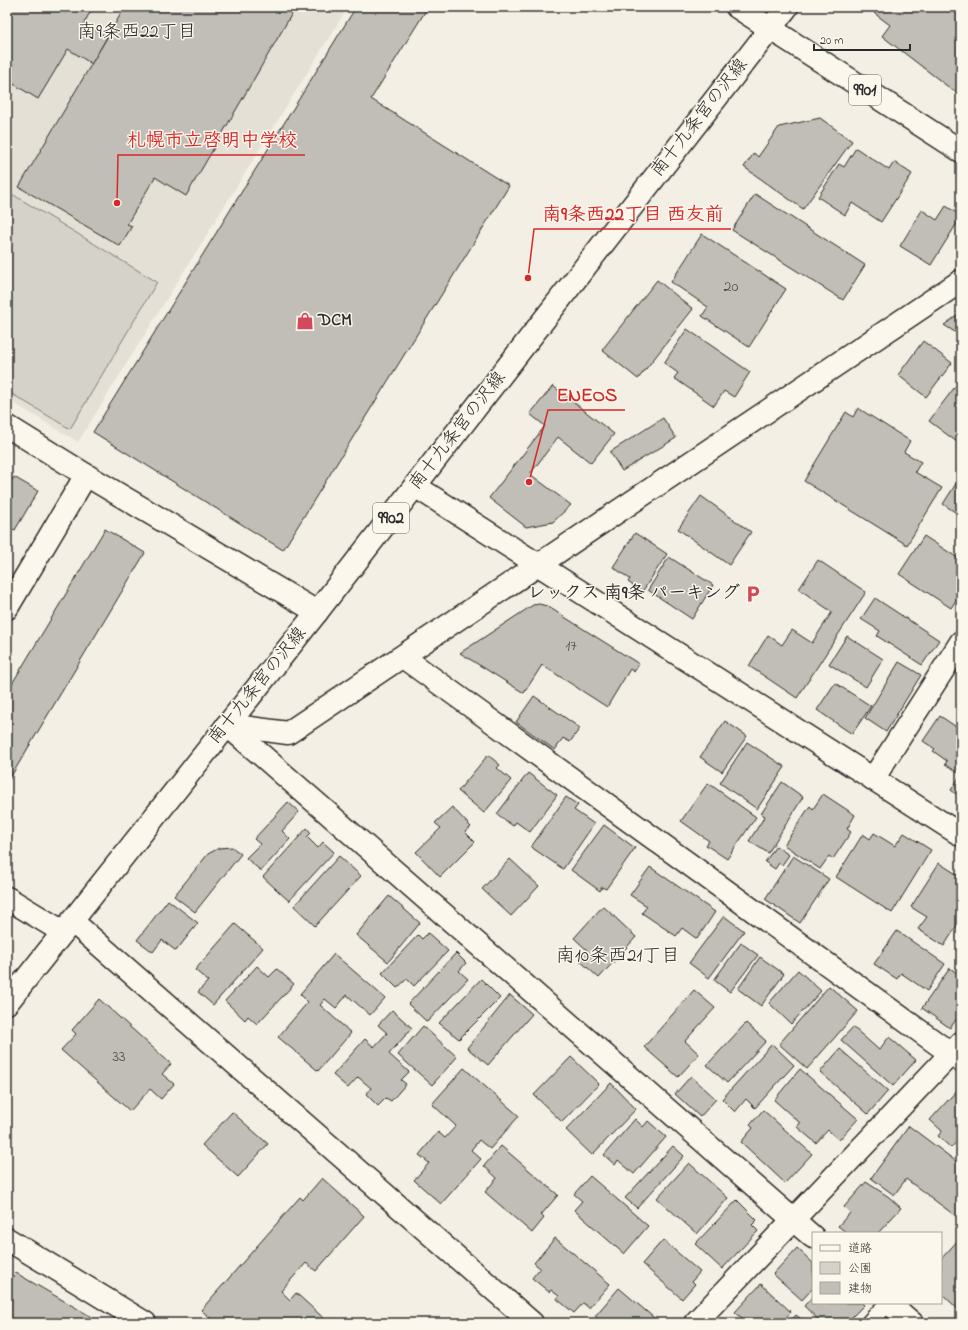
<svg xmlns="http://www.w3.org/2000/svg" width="968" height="1330" font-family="'Indie Flower','Klee One',sans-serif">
<rect width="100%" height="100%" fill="#f3efe4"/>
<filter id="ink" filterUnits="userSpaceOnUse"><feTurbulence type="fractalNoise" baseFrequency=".025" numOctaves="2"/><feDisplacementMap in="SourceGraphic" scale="8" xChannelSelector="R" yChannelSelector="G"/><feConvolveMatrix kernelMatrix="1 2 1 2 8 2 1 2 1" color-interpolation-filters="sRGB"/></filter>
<g filter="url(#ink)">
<path fill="#e4e0d6" d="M7,7h341l-270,435 -71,-43z"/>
<path fill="#d5d2c9" stroke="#807e7a" d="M7,191l150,91 -87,147 -63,-38z"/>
<g fill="#c0beb6" stroke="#2b2b2b">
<path d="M7,7h86l-9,16 23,14 -15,27 -24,-15 -30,50 -31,-19z"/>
<path d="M125,7h164l5,3 -108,186 -31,-19 -28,47 5,2 -12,20 -101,-59z"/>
<path d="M356,7h72l-57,92 138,87 -226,364 -190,-118z"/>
<path d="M879,7h82v77l-6,8 -73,-56 8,-11 -16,-12z"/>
<path d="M820,118l32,23 -49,68 -59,-42 10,-14 4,4 21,-30z"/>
<path d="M856,148l33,22 5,-8 18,12 -31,48 -29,-19 -7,12 -27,-18 21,-33 5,3z"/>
<path d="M755,194l110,71 -22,35 -111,-70z"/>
<path d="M946,206l11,7 2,7 -28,45 -31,-19 22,-36 15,10z"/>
<path d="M702,234l84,55 -37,58 -47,-31 6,-9 -37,-25z"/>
<path d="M657,280l36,29 -55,70 -36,-29z"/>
<path d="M961,313v23l-17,-11z"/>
<path d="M687,329l63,43 -16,25 -10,-6 -10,15 -40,-28 4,-5 -14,-10z"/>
<path d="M923,341l29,22 -26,34 -28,-22z"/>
<path d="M961,379v66l-32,-24z"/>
<path d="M553,386l61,48 -23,29 -33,-26 -28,37 41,31 -18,17 -27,5 -37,-29 56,-72 -15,-12z"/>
<path d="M858,408l52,33 -6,11 17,10 -6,10 27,16 -35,57 -103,-64 42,-69 7,5z"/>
<path d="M663,418l13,20 -54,33 -12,-19z"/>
<path d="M961,476v40l-18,-12z"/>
<path d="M14,477l24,14 -23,39 -8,-4v-38z"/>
<path d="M701,496l50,36 -22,33 -51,-36z"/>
<path d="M105,529l40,24 -138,230v-91z"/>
<path d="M635,533l32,21 -25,38 -14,-10 2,-3 -17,-12z"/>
<path d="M924,536l37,24v32l-10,16 -52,-34z"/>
<path d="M669,557l44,28 -21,34 -44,-29z"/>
<path d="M818,560l48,32 -69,106 -48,-32 19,-31 14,10 10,-15 20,13 20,-31 -33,-23z"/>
<path d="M875,598l64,42 -17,25 -45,-29 3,-5 -19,-12z"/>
<path d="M539,604l8,2 92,58 -5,8 -4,-3 -23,38 -65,-42 -18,28 -64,-40 73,-48z"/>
<path d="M847,636l36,23 -17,28 -37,-23z"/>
<path d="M899,662l22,13 -35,57 -21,-14z"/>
<path d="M835,683l36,23 -19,28 -35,-24z"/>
<path d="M534,696l46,32 -10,14 -7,-4 -8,12 -39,-28z"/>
<path d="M940,716l21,14v45l-16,-11 2,-3 -14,-10 2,-2 -12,-8z"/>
<path d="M725,721l22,15 -25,36 -22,-15z"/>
<path d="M747,742l38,25 -28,42 -37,-26z"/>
<path d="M488,755l12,10 -3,3 14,12 -27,33 -26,-22z"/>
<path d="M528,773l29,22 -27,37 -14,-10 -3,4 -16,-12z"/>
<path d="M961,775v23l-10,-8z"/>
<path d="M782,782l21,15 -35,56 -19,-12 16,-25 -4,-2z"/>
<path d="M708,783l48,34 -29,42 -21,-14 3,-4 -28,-20z"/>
<path d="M823,794l32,21 -8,14 4,3 -18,27 -4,-3 -9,13 -36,-24 26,-39 3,3z"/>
<path d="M566,797l12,8 -4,5 20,14 -31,45 -32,-22z"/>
<path d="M288,802l11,10 -17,19 8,8 -29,32 -15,-13 14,-14 -6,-5z"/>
<path d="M452,807l19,20 -6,5 10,10 -35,35 -24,-25 25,-24 -6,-5z"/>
<path d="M604,825l31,23 -29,41 -4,-2 -2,4 -29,-21z"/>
<path d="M307,828l4,5 -4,4 11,11 5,-6 11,10 -45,49 -26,-24z"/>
<path d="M874,833l21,13 9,-13 27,17 -39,63 -56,-36 27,-43 7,5z"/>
<path d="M776,846l13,9 -7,10 -3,-2 -4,6 -10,-7z"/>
<path d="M232,847l9,7 -46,58 -21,-16 34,-42 11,-6z"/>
<path d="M339,856l22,20 -46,50 -21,-20z"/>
<path d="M793,856l36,23 -29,44 -35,-24z"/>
<path d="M510,859l29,27 -28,30 -29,-27z"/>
<path d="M939,863l22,14v42l-17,27 -26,-17 9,-12 -16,-10z"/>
<path d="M650,867l65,45 -18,27 -15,-11 -6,8 -34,-23 5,-7 -17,-11z"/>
<path d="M389,896l31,27 -32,39 -32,-27z"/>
<path d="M168,900l30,23 -22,28 -14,-11 -9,12 -16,-12z"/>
<path d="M603,906l33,31 -37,41 -21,-19 9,-9 -13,-12z"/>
<path d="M724,916l20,15 -35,47 -20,-15z"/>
<path d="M235,924l28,24 -50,57 -15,-13 10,-11 -13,-11z"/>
<path d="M897,931l48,33 -18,27 -26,-18 -4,6 -23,-15z"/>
<path d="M428,933l20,18 -34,35 -7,-7 -10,9 -15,-15 36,-38 4,4z"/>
<path d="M741,943l17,12 -28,37 -16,-12z"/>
<path d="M456,953l10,10 -7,8 9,8 -41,43 -19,-18z"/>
<path d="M334,954l51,44 -15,17 -23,-20 -11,13 -11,-9 -5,6 31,28 -33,38 -40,-34 30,-35 -8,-8z"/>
<path d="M760,957l24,17 -23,32 -23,-17z"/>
<path d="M257,966l12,11 8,-8 17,15 -37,40 -9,-8 -3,4 -20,-19z"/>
<path d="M950,968l11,8v37l-11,15 -28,-20z"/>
<path d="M798,970l23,21 -30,33 -22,-21z"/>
<path d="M481,979l19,19 -41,41 -20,-16z"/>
<path d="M829,986l29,25 -51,58 -28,-25z"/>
<path d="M694,990l21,18 -30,33 14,13 -21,23 -34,-30z"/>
<path d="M510,995l22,19 -44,51 -21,-17z"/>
<path d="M99,999l72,65 -9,10 12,10 -13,15 -11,-10 -20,22 -69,-61 15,-16 -4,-4z"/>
<path d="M392,1010l20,18 -23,26 20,18 -8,8 5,4 -15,17 -5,-3 -8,8 -12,-12 5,-6 -13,-11 -10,11 -15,-13 32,-36 9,8 13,-14 -9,-8z"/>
<path d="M746,1023l20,18 -39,42 -20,-18z"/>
<path d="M423,1026l34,31 -25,28 -34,-30z"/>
<path d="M853,1027l26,23 10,-13 27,23 -23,26 -52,-46z"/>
<path d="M772,1044l22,21 -39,43 -9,-9 -11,13 -13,-13z"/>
<path d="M840,1049l48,42 -20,23 -48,-42z"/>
<path d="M571,1057l28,27 -37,38 -28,-27z"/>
<path d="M464,1068l55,48 -29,33 -11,-9 -8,10 10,9 -40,45 -27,-24 15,-17 -10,-8 19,-23 7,6 11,-12 -24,-22z"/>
<path d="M800,1069l58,50 -19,21 -11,-10 -12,13 -19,-16 3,-4 -26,-23z"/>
<path d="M691,1076l25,23 -16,18 -25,-23z"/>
<path d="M611,1083l25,26 -44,46 -26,-25z"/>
<path d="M960,1087l1,2v48l-10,11 -13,-12 4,-5 -12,-11z"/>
<path d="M763,1110l49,44 -27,29 -44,-41 12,-14 -3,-3z"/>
<path d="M232,1112l36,32 -30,33 -36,-32z"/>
<path d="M635,1119l8,8 5,-6 18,16 -32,37 -16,-14 -3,5 -11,-10z"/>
<path d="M909,1126l52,39v55l-55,-41 -12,16 -23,-17z"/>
<path d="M501,1146l57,49 -17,20 3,3 -12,15 -47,-41 12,-14 -13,-12z"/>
<path d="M673,1146l11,10 -47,52 -12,-10z"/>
<path d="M689,1163l39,35 -31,36 -40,-36z"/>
<path d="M590,1176l58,50 -24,28 -50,-44 8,-9 -8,-7z"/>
<path d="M322,1178l42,38 -48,55 -10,-8 -25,28 9,9 6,-7 33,30h-113l-15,-13 99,-113 3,3z"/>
<path d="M866,1182l23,15 12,11 -23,25h-31l-9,-7 12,-13 -6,-6z"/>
<path d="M737,1200l20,20 -5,5 6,6 -36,38 -27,-25z"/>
<path d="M961,1237v75l-20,-19v-34z"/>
<path d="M555,1238l55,46 -21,24 -6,-5 -9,10 -17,-14 2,-3 -8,-6 -2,2 -17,-14 8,-10 -6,-5z"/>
<path d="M663,1240l37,32 -8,9 3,3 -13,15 -40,-35z"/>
<path d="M797,1248l16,15v25l-11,12 -29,-26z"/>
<path d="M16,1273l86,50h-95v-36z"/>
<path d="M761,1284l30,28 -10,11h-33l-13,-11z"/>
<path d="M619,1288l41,35h-58l-7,-7z"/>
<path d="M813,1296v7h49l2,2 -18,18h-24l-18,-17z"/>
<path d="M796,1315l10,8h-17z"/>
</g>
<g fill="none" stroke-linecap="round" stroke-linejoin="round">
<g stroke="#2b2b2b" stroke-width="19">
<path id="lane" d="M869,1323l19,-20"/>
</g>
<g stroke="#2b2b2b" stroke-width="25">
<g id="street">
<path d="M7,426l79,49 231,137"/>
<path d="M415,486l546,349"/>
<path d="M7,608l79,-133"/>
<path d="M403,657l558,404"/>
<path d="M227,725l61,8 673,-452"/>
<path d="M227,725l586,512"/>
<path d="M873,779l88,-137"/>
<path d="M7,898l56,34"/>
<path d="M72,921l460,402"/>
<path d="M7,1239l138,84"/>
<path d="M889,1303l23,20"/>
<path d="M695,1323l266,-280"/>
</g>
</g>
<g stroke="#2b2b2b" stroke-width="25">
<g id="primary">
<path d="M737,7l224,144"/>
<path d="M7,1003l310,-391 470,-605"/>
</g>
</g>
<use href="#lane" stroke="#fbf7ec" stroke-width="16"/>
<use href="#street" stroke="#fbf7ec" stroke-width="22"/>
<use href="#primary" stroke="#fbf7ec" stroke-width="22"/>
</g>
</g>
<defs>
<g id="shop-bare" transform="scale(1.38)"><path d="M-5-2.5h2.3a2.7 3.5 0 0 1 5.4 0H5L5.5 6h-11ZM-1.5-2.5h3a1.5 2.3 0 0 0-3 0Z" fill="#d1495b" stroke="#fbf7ec" stroke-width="2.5" paint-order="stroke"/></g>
<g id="parking-bare" transform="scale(1.38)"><path d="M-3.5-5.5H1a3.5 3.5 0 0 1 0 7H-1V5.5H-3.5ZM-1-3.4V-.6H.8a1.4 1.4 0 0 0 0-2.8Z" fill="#d1495b" stroke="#fbf7ec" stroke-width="2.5" paint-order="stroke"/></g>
</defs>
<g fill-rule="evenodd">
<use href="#shop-bare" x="305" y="321"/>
<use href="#parking-bare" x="753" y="594"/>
</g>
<g text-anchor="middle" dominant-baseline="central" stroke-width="3" stroke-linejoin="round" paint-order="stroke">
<g font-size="16" fill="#50504e">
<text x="731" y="287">20</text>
<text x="571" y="646">17</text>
<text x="119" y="1057">33</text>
</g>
<g fill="#fbf7ec" stroke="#696865" stroke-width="1">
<rect x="849" y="75" width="32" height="30" rx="3"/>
<rect x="373" y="503" width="36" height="30" rx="3"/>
</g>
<g font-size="17" font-weight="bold" fill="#2b2b2b">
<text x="865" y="90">9901</text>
<text x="391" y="518">9902</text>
</g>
<g font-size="18" fill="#2b2b2b" stroke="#fbf7ec">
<text transform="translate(700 118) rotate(-52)">南十九条宮の沢線</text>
<text transform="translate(458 431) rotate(-52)">南十九条宮の沢線</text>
<text transform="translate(258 686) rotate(-51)">南十九条宮の沢線</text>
</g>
<g font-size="18" font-weight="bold" fill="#2b2b2b" stroke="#fbf7ec" text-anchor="start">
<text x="318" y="321">DCM</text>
<text x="740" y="594" text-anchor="end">レックス 南9条 パーキング</text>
</g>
<g font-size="19" fill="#2b2b2b" stroke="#fbf7ec">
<text x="137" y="32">南9条西22丁目</text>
<text x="618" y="956">南10条西21丁目</text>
</g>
</g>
<path fill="none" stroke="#d62828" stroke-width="1.5" d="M117 203L118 155H305M528 278L534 229H731M529 482L548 410H625"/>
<g fill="#d62828" stroke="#fbf7ec" stroke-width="1.5">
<circle cx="117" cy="203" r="4"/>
<circle cx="528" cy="278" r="4"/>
<circle cx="529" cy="482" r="4"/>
</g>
<g font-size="19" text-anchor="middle" font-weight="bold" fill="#d62828" stroke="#fbf7ec" stroke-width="3" stroke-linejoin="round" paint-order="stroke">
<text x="212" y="146">札幌市立啓明中学校</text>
<text x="633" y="220">南9条西22丁目 西友前</text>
<text x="587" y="401">ENEOS</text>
</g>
<rect width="968" height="1330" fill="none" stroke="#fbf7ec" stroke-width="24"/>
<rect x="12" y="12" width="944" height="1306" fill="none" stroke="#2b2b2b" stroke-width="1.5" filter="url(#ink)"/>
<rect x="812" y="1232" width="130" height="72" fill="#fbf7ec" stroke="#a8a59f"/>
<rect x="820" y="1245" width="20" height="6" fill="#fbf7ec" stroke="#a8a59f"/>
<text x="848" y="1252" font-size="12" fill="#2b2b2b">道路</text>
<rect x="820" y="1262" width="20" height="12" fill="#d5d2c9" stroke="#a8a59f"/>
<text x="848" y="1272" font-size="12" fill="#2b2b2b">公園</text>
<rect x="820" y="1282" width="20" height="12" fill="#c0beb6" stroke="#a8a59f"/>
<text x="848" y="1292" font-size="12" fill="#2b2b2b">建物</text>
<path d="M814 44v6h96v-6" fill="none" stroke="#2b2b2b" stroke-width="2"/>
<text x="820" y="44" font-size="12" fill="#2b2b2b" stroke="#fbf7ec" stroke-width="3" paint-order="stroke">20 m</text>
</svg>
